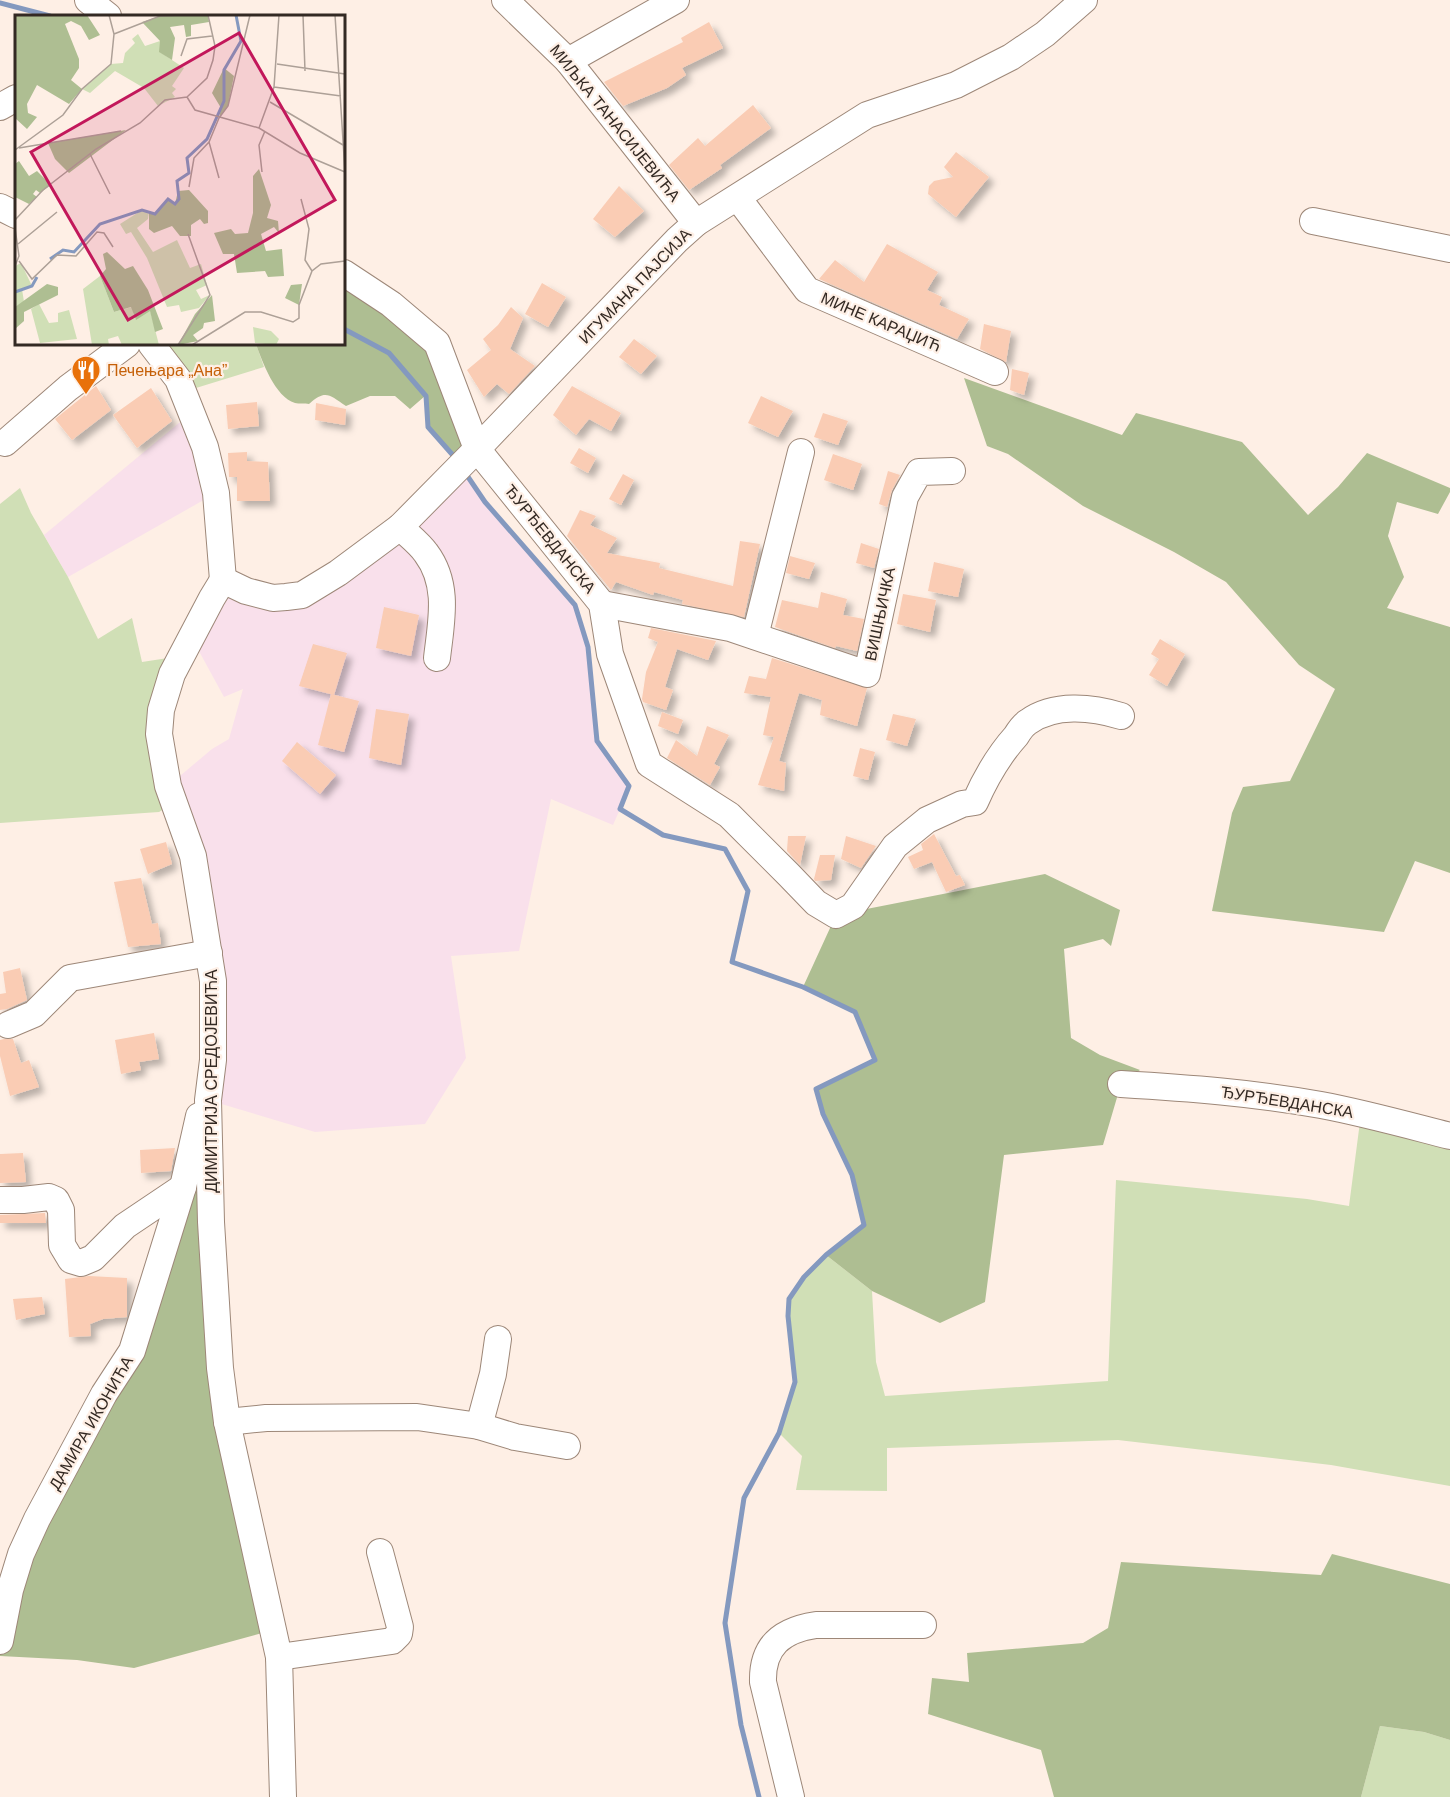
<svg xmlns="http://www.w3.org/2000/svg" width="1450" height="1797" font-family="Arial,sans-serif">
<defs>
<filter id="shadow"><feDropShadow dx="5.5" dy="5.5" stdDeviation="3" flood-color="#0004"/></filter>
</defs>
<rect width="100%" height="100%" fill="#feefe5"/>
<g fill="#f9e0eb">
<path d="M191,413l25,80 -148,84 -24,-42z"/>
<path d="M460,464l25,38 90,103 13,42 9,94 32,45 -9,23 -7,16 -62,-26 -32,152 -68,5 15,102 -41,66 -110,8 -107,-32 5,-119 -45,-195 44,-37 17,-10 14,-50 -19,8 -24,-44 -6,-22 29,-51 79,14z"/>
</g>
<g fill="#d0dfb6">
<path d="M151,344h105l8,23 -81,25z"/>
<path d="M20,488l11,25 37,64 30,62 34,-21 10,44 39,-6 -16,34 9,113 -15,9 -159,11v-319z"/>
<path d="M1361,1114l89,22v350l-119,-21 -213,-25 -231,8v43l-91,-1 6,-34 -23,-23 16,-51 -7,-66 1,-17 15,-22 22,-22 46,36 4,71 9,34 223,-15 8,-201 191,19 42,7z"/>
<path d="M1380,1726l44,6 26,8v57h-89z"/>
</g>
<g fill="#aebe92">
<path d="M344,273l93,70 40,106 -23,6 -26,-28 -3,-31 -15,13 -15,-13h-25l-24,10c-17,-11 -20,-17 -37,-2 -4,-1 -10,0 -14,-1 -20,-6 -33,-42 -39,-59h88z"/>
<path d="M964,378l158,57 14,-22 106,29 66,73 30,-28 29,-34 83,35v4l-12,22 -41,-12 -9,34 16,41 -17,31 63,19v246l-35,-12 -31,71 -172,-21 20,-98 11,-26 47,-6 45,-92 -36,-24 -73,-83 -52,-30 -91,-46 -75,-52 -21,-8z"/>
<path d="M1045,874l75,36 -9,36 -8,-7 -39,10 7,89 29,17 40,15 -19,14 -18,61 -99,10 -19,147 -45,21 -68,-32 -46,-36 38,-30 -12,-50 -29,-61 -7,-25 58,-30 -19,-47 -52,-25 33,-72z"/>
<path d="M199,1116l28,306 46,208 -139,38 -57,-8 -77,-4v-15l10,-51 94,-196z"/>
<path d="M1332,1554l118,30v156l-26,-8 -44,-6 -19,71h-307l-13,-47 -113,-36 4,-36 37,4 -2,-29 116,-10 25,-15 13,-66 200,13z"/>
</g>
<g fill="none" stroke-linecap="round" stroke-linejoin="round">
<g stroke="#8499bf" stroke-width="5">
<path d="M0,3l50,13"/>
<path d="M344,329l45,24 37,43 2,31 30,34"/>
<path d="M464,471l21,31 90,103 13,42 9,94 32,45 -9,23 43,26 62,14 23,42 -16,71 71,25 52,25 20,48 -59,29 7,25 29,61 12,50 -38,30 -22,22 -15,22 -1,17 7,66 -16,51 -35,65 -19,125 16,102 18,72"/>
</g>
</g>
<g fill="#faccb4" filter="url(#shadow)">
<path d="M709,22l14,26 -41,20 4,7 -19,13 -44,18 -19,-24 79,-40 -2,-4z"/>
<path d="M753,105l18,23 -51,37 2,3 -33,22 -20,-25 29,-27 7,8z"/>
<path d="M956,152l33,25 -33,40 -28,-23 1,-8 5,-5 19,-4 -9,-10z"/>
<path d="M619,186l25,25 -29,26 -22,-18z"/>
<path d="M887,244l51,28 -11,18 15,7 -3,8 30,14 -12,20 -138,-60 16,-19 29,22z"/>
<path d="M542,283l24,14 -18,30 -23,-13z"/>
<path d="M511,307l12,11 -13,31 25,17 -26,28 -12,-10 -13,13 -17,-27 24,-20 -8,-11 15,-14z"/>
<path d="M984,324l27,7 -5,31 -26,-13z"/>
<path d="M634,339l23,17 -16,18 -22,-17z"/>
<path d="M1012,369l17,4 -5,22 -14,-5z"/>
<path d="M96,386l15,24 -39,30 -17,-21z"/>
<path d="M572,386l49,27 -10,18 -22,-12 -13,16 -23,-20z"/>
<path d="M151,388l21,33 -35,27 -24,-33z"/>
<path d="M761,396l32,15 -15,26 -30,-14z"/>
<path d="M257,402l2,24 -31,3 -2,-24z"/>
<path d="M316,403l30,6 -1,16 -30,-5z"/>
<path d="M823,413l25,8 -10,24 -24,-8z"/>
<path d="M579,448l17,10 -8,15 -18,-10z"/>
<path d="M247,452v9l21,1 2,39h-33v-24h-8l-1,-24z"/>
<path d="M833,454l29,10 -9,26 -29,-10z"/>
<path d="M888,471l12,4 -8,15 -5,17 -8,-3z"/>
<path d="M623,474l11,6 -13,25 -12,-6z"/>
<path d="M580,510l16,6 -6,9 27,13 -10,15 53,10 -1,5 74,18 7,-45 20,3 -16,73 -62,-13 1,-4 -29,-8 -1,3 -37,-13 -5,8 -44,-54z"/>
<path d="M861,543l18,6 -5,19 -18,-5z"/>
<path d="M790,556l25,7 -6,16 -23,-6z"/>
<path d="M934,562l30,7 -6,28 -30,-6z"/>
<path d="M821,592l26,7 -4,16 21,4 -7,32 -21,-5 -1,2 -60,-21 7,-27 36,8z"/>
<path d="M903,594l33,6 -6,32 -33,-8z"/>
<path d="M384,607l35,8 -8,41 -35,-8z"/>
<path d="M651,628l65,13 -8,19 -31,-11 -12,38 8,3 -7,20 -23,-8 -1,-3 4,-27 12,-30 -10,-4z"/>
<path d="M1160,639l25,15 -18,32 -18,-11 10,-16 -8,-5z"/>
<path d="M313,644l34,9 -13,42 -35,-9z"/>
<path d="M772,658l95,30 -10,38 -37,-11 2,-15 -23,-7 -20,68 7,2 -2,28 -26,-6 16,-48 -11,-2 8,-38 -27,-4 5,-17 17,3z"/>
<path d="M331,694l28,7 -15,51 -26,-7z"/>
<path d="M376,709l33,5 -8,51 -32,-7z"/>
<path d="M662,712l21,8 -5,14 -20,-8z"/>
<path d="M893,714l23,5 -9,27 -21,-6z"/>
<path d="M707,726l22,9 -15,29 6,3 -10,18 -43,-27 9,-18 21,16z"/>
<path d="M297,742l39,33 -16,19 -38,-33z"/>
<path d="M860,748l15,4 -7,28 -15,-4z"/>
<path d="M934,834l22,42 4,-1 5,10 -19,7 -14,-30 -18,7 -6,-12 15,-7 -2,-6z"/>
<path d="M788,836h18l-6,29 -13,-14z"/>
<path d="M846,836l30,10 -15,22 -20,-9z"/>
<path d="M166,842l6,22 -24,10 -8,-25z"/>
<path d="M820,855h15l-4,25 -16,1 -1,-2z"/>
<path d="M141,878l11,46 6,-1 3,21 -33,3 -14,-65z"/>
<path d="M20,968l7,32 -20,9 -7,1v-16l6,-1 -3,-21z"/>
<path d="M154,1033l5,26 -20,3 2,8 -20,4 -6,-34z"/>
<path d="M4,1039h9l8,24 8,-3 10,27 -29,9 -10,-40v-16z"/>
<path d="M175,1148l-4,23 -30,2 -1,-23z"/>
<path d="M23,1153l3,29 -26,1v-29z"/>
<path d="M45,1213l1,10h-46v-8z"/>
<path d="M89,1276l38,2v39l-24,2 -13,5 1,12 -22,1 -4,-58z"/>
<path d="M42,1297l3,17 -29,6 -3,-21z"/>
</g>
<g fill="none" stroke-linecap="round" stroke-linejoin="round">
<g stroke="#9d8778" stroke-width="28">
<g id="minor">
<path d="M88,0l20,16"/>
<path d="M505,0l63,61 128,162"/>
<path d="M568,61l108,-61"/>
<path d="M0,107l16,-9"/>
<path d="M738,198l69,92 188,82"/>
<path d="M0,207l16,8"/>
<path d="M1313,221l137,28"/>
<path d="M344,273l47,31 46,39 40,106 125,155 8,50 39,110 80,51 60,60 27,28 20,12 17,-9 42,-60 32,-26 35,-16 13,-2c11,-25 23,-46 41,-66 3,-5 7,-11 12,-14 26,-19 64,-15 93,-6"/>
<path d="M151,344l27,35 27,68 11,46 7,87"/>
<path d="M5,443l63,-55 59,-44"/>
<path d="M400,527c8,8 19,16 26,26 24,32 15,69 11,105"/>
<path d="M223,580l-11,18 -40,76 -11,36 -2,24 9,52 25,70 20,125v79l-5,40 3,122 9,146 7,54 52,235 4,140"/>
<path d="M223,580l23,11 27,7 13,-1 16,-2 36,-22 62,-46 77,-78 200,-209 19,-17 171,-108 89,-30 55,-28 34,-23 39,-34"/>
<path d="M602,604l128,24 137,46 38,-177 14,-25 33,-1"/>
<path d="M755,636l46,-184"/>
<path d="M8,1025l26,-11 36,-36 139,-25"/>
<path d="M1121,1084c67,4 134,9 200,21 43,8 86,20 129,31"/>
<path d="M0,1200h23l26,-3 7,3 5,10 1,35 9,15 10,3 12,-5 32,-32 58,-39"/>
<path d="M227,1422l39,-4 151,-1 62,9 36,11 52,9"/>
<path d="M479,1426l14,-52 5,-35"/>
<path d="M0,1641l10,-51 11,-36 16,-35 67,-125 28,-43 51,-164 16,-71"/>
<path d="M279,1657l113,-16 7,-7 1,-7 -20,-75"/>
<path d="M791,1797l-28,-115c-1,-36 19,-52 53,-57h107"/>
</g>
</g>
<use href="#minor" stroke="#fff" stroke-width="26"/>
</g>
<defs>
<g id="restaurant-pin" transform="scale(1.5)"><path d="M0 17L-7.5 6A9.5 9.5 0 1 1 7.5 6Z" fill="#e8710a" stroke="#feefe5"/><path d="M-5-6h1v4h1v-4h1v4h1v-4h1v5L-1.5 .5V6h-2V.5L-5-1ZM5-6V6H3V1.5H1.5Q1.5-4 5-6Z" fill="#fff"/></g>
</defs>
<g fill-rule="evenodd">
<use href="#restaurant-pin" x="86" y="370"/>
</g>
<g text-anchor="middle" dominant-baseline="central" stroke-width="4.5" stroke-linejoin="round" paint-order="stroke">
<g font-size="16" fill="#332923" stroke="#feefe5">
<text transform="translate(615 123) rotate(51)">МИЉКА ТАНАСИЈЕВИЋА</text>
<text transform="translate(635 286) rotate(-46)">ИГУМАНА ПАЈСИЈА</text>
<text transform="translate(881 322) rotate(23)">МИНЕ КАРАЏИЋ</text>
<text transform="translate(550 539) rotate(51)">ЂУРЂЕВДАНСКА</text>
<text transform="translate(880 614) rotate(-78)">ВИШЊИЧКА</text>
<text transform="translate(211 1081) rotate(-90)">ДИМИТРИЈА СРЕДОЈЕВИЋА</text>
<text transform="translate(1287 1102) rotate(9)">ЂУРЂЕВДАНСКА</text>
<text transform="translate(91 1423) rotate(-60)">ДАМИРА ИКОНИЋА</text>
</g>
<g font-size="16" fill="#c56008" stroke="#feefe5" text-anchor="start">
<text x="107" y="370">Печењара „Ана”</text>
</g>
</g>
<g transform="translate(15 15)">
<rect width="330" height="330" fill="#feefe5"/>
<path d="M123,19l7,12 15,-5v11l24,16 -12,18 4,3 -4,4 3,4 -17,9 -14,-18 -29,-17 -25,22 -8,-4 29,-25 12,-1 2,-10 10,-10 -3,-4zM127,195l7,2 -1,7 -11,9 16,24 24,-12 13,28 11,-4 6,21 -11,5 5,9 9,-4 -11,13 -18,4 -2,-7 -12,2 -20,-49 -16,-26 -5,2 -6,-10zM6,248l11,23 -10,3 2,13 -9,5v-41zM85,261l14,36 18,-5 3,12 15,-9 9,35h-37l-4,-9 -10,3 1,6h-17l-9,-56zM24,289l10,19 9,-1v-9l11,-3 8,29 -37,4 -9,-34zM238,312l18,4 8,8 -3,6 -21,-2z" fill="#d0dfb6"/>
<path d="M0,0h72l13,20 -11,5 -8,-14 -10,-5 -6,3 14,35v9l-8,12 11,9 -13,15 -32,-19 -10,19 1,9 9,4 -10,12 -12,-11zM166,0h27l1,7 -18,3v11l-5,1 -2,-12 -14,2 5,11 -3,22 -13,-8 1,-11 -18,-19 18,-6zM209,53l10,8 -6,30 -9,12 2,-10 -9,-15zM111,115l-57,43 -14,-14 -7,-16zM4,146l10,15 8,-5 14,14 -11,8 -4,-3 -3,4 4,3 -8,7 -14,-7v-33zM244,154l12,36 -4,13 11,3 1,12 -5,-6 -13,7 5,17 16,-2 2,27 -16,1 -3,-6 -28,2 -3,-19h-11l-9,-21 17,-4 4,5 13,-1 5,-20v-37zM174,175l19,21v12l-4,1 -4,-5 -9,6v11h-11l-8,-10 -18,7 -5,-4v-17l6,2 13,-15 7,5 3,-13zM92,237l18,17 8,-3 15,24 15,39 -8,3 -5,-21 -14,9 -5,-13 -17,5 -14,-36 6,-7 -3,-15zM32,269l11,3v8l-34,17v9l-9,8v-22zM287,269l-3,21 -14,-7 6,-13zM197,280l3,26 -11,2 -1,5 -10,7 5,6 -20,4 17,-31z" fill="#aebe92"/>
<path fill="none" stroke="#8499bf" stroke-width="3" d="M35,244l13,-9 11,2 26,-28 42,-14 13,4 13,-15 7,5 4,-5 -2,-18 12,-8 -2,-15 20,-19 17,-38v-31l17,-29 -5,-26M0,277l17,-6 5,-9"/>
<path fill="none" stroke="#ada097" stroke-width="1.5" d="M288,0l2,56M320,0l10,157M99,19l46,-18 21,-1M166,41l6,-17 25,-3M262,49l68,10M259,72l67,9M172,82l8,13 64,18 41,25 45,19M172,82l20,-19 6,-18 2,-14 -7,-31M255,87l73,43M244,113l15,-41 5,-72M194,127l10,36M4,133l102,-17M0,135l48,-35 19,-26 29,-25 3,-30 -5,-19M75,139l20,40M247,157l-3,-27 6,-14M174,172l5,-29 15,-16 10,-24 9,-12 22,-91M286,184l8,30 -4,31 7,11M0,205l28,-30 53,-41 44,-26 25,-23 22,-3M0,213l4,28 -4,10M3,229l39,-32M4,246l13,18 25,-24 19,1 21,-24 7,1 9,14M163,330l32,-50 -22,-61M177,330l53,-33h16l32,10 6,-4v-13l13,-34 9,-7 24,-3"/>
<path fill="#c2185b" fill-opacity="0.15" stroke="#c2185b" stroke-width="3" d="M224,18l96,167 -207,120 -97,-168z"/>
<rect width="330" height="330" fill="none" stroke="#332923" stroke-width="3"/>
</g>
</svg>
